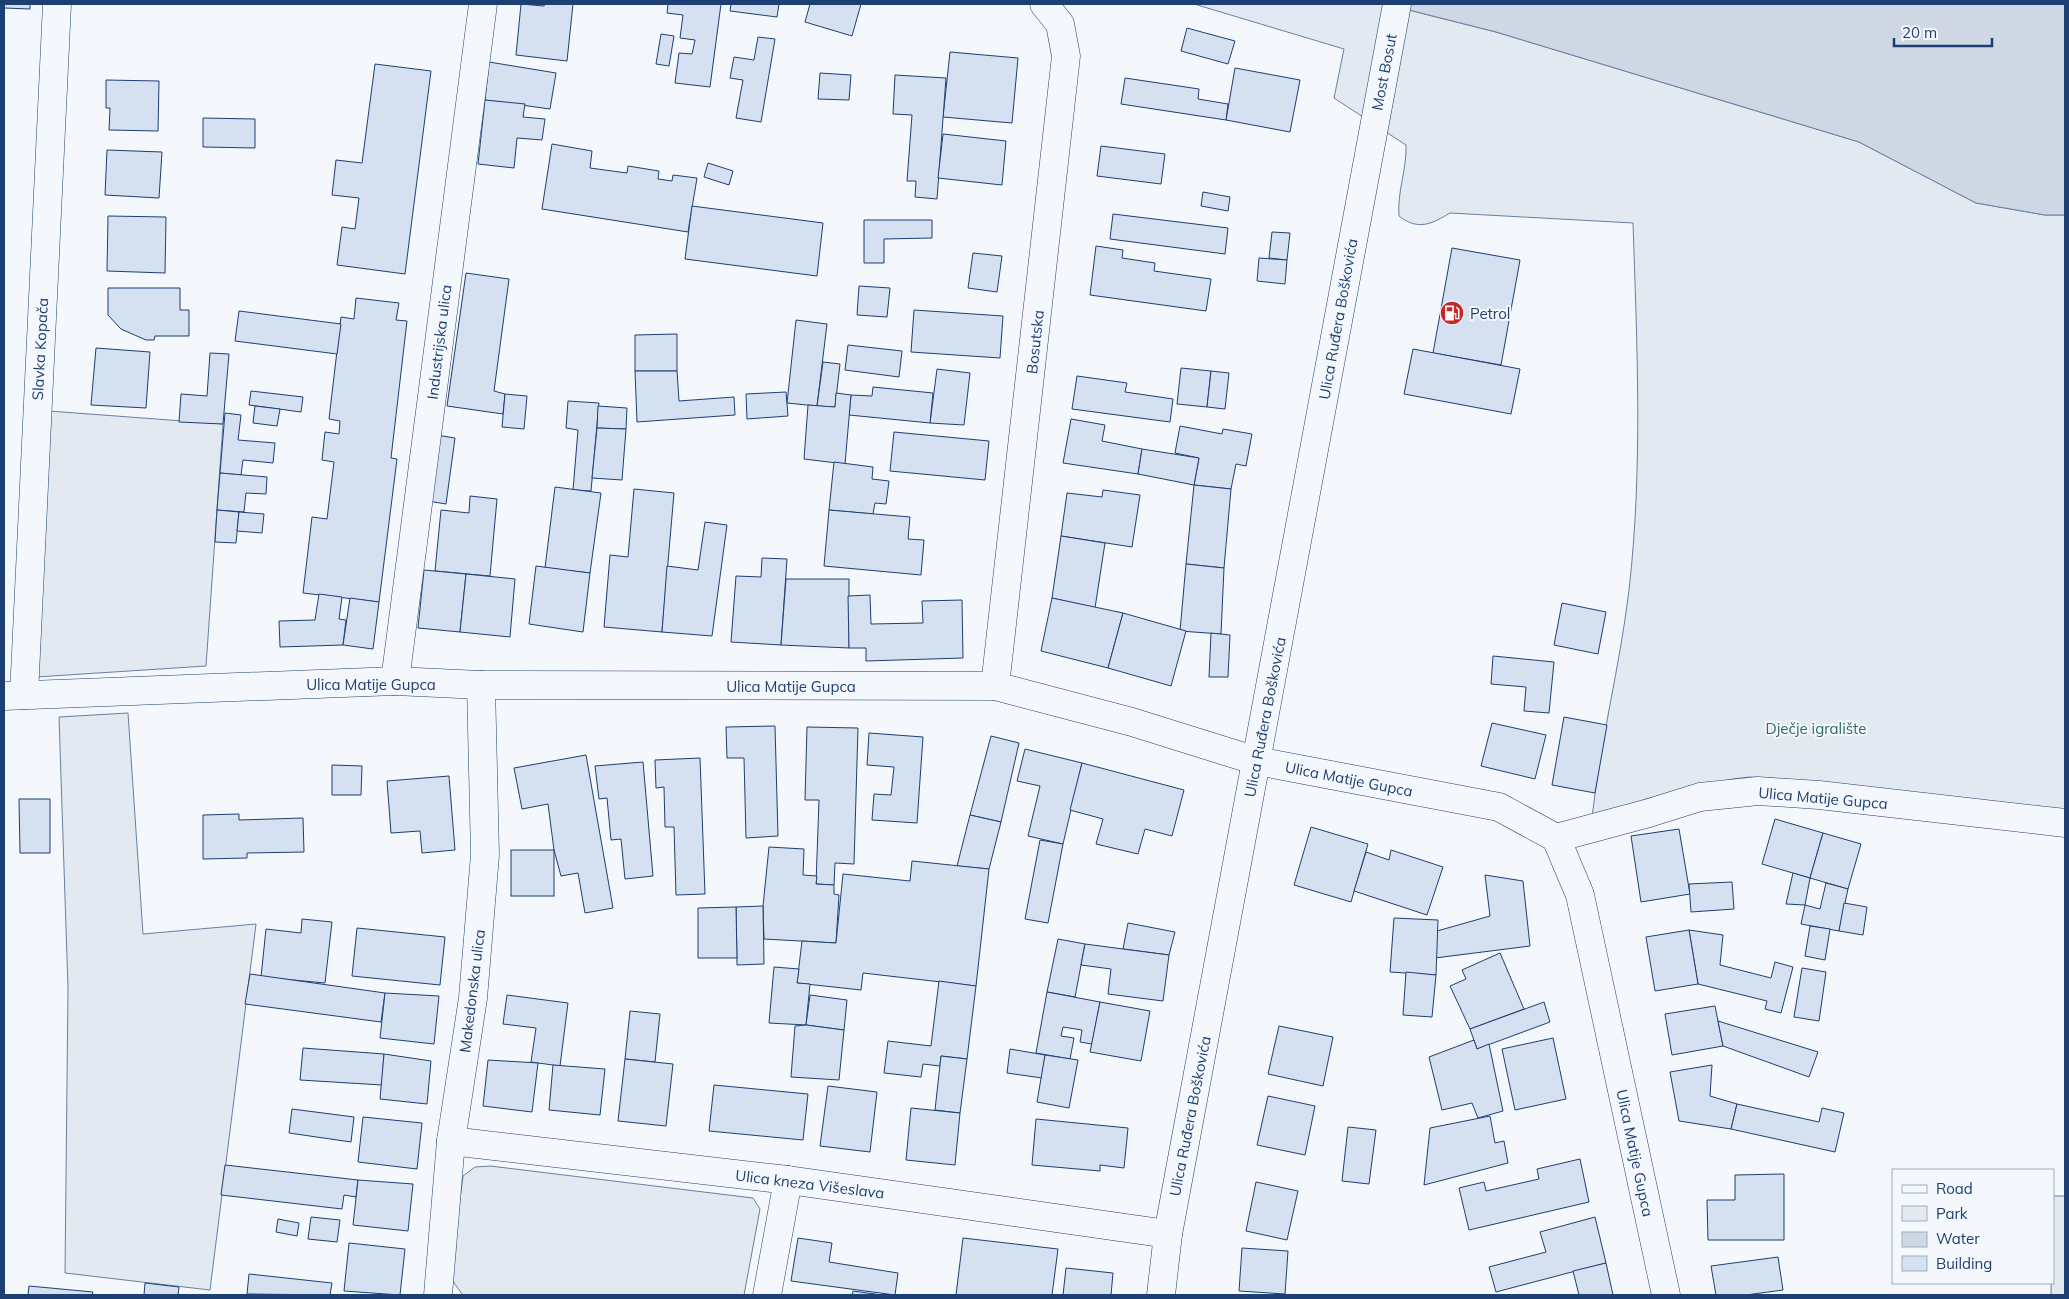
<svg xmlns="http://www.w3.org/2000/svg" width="2069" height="1299" font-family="Mulish,sans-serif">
<rect width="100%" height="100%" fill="#f4f7fb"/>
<g fill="#e3e9f0" stroke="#687fa3">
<path d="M1194,4h191l111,28 363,110 117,61 69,12h20v599l-281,-35 -34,-2 -17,2 -87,20 -45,18 -9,1c8,-76 28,-152 37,-228 14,-122 8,-245 4,-367l-183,-10c-18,11 -32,18 -51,3 -2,-24 8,-47 7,-71l-72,-47 10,-49z"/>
<path d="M49,411l174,13 -17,242 -170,11z"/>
<path d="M128,713l15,221 113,-10 -46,366 -145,-17 3,-285 -9,-271z"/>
<path d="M490,1166l263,32 7,11 -16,86h-281l-9,-12 -3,-13 12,-94 12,-9z"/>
<path d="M2053,1196h12v99h-14z"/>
</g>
<path fill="#cfd7e4" stroke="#687fa3" d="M1385,4h680v211h-20l-69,-12 -117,-61 -363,-110z"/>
<g fill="#d5e0f0" stroke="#1d3f73">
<path d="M4,4h26v5l-26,-1z"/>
<path d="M521,4l23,2 1,-2h28l-6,57 -51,-6z"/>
<path d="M668,4h53l-11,83 -35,-4 4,-30 13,1 3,-14 -15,-2 3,-23 -16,-2z"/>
<path d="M731,4h48l-2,13 -47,-6z"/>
<path d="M807,4h54l-9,32 -47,-14 5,-18z"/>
<path d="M1187,28l48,13 -7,23 -47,-13z"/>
<path d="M661,34l13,2 -5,30 -13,-2z"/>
<path d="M758,37l17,2 -14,83 -25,-4 7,-38 -13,-2 4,-21 20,3z"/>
<path d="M950,52l68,6 -6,65 -69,-6z"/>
<path d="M489,62l67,11 -6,36 -65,-9z"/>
<path d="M375,64l56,7 -26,203 -68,-9 5,-38 13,2 4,-31 -27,-3 4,-35 26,3z"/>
<path d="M1235,68l65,12 -10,52 -64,-12z"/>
<path d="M820,73l31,2 -2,25 -31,-1z"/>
<path d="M895,75l51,3 -9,121 -22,-2 1,-16h-9l5,-66 -19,-1z"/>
<path d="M1125,78l74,11 -1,10 30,5 -2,16 -105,-16z"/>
<path d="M106,80l53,1 -1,50 -49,-1 1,-22h-4z"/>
<path d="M485,100l40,4 -2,13 22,2 -3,21 -25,-2 -3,30 -36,-4z"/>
<path d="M203,118l52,1v29l-52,-1z"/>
<path d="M943,134l63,7 -4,44 -64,-7z"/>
<path d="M552,144l40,7 -2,17 37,5 1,-7 31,5 -1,8 14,2 1,-6 24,3 -9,54 -146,-23z"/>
<path d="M1101,146l64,8 -4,30 -64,-8z"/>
<path d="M107,150l55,2 -3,46 -54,-3z"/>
<path d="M708,163l25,8 -4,14 -25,-8z"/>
<path d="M1203,192l27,5 -2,14 -27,-5z"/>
<path d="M692,206l131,17 -6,53 -132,-17z"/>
<path d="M1113,214l115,14 -3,26 -115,-15z"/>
<path d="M108,216l58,1 -1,56 -58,-2z"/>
<path d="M864,220h68v18l-48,1v24h-20z"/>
<path d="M1272,232l18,1 -3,27 -18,-2z"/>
<path d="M1096,246l27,4 -1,8 33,5 -1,8 57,8 -5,32 -116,-16z"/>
<path d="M1452,248l68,12 -19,105 -68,-12z"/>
<path d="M973,253l29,3 -5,36 -29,-4z"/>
<path d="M1259,258l28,2 -2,24 -28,-3z"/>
<path d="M466,273l43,6 -15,112 11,3 -2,20 -56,-8z"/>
<path d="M859,286l31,2 -3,29 -30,-2z"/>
<path d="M108,288h72v22h9v26h-34l-1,4h-8l-25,-11 -13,-14z"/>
<path d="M356,298l43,5 -3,17 11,1 -16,137 6,1 -18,143 -76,-9 9,-76 15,2 7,-57 -12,-2 3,-28 14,2 1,-13 -11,-2 12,-102 13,2z"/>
<path d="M914,310l89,6 -3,42 -89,-6z"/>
<path d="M239,311l102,13 -4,30 -102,-13z"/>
<path d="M796,320l31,4 -10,82 -30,-3z"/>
<path d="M677,334v37h-42v-36z"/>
<path d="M848,345l54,6 -3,26 -54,-7z"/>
<path d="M96,348l54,4 -4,56 -55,-3z"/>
<path d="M1413,349l107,20 -9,45 -107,-20z"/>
<path d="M210,353l19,1 -6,70 -44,-2 2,-28 26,2z"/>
<path d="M823,362l17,2 -5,43 -18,-1z"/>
<path d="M1181,368l30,3 -4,36 -30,-3z"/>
<path d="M937,369l33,4 -6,52 -34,-2z"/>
<path d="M635,371h42l2,30 55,-4 1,18 -98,7z"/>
<path d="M1211,371l18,2 -4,36 -18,-2z"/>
<path d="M1077,376l50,7 -2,9 48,7 -3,23 -98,-13z"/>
<path d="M873,387l60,6 -3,30 -81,-8 2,-20 21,1z"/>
<path d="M251,391l52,6 -2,15 -52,-7z"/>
<path d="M786,392l2,24 -41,3 -1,-25z"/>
<path d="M836,393l15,2 -6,69 -41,-5 4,-54 27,2z"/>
<path d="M505,394l22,2 -3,33 -22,-2z"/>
<path d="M568,401l31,2 -8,88 -18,-1 5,-60 -12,-2z"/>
<path d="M255,406l25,3 -3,17 -24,-3z"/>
<path d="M598,406l29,2 -1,21 -29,-1z"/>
<path d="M225,413l16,2 -3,25 37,3 -2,20 -30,-3 -2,15 -21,-2z"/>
<path d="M1071,419l34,6 -3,16 40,8 -4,25 -75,-11z"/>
<path d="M1180,426l42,8 1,-5 29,5 -6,32 -10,-2 -5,25 -37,-4 5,-27 -24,-5z"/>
<path d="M597,428l29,1 -4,51 -30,-2z"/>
<path d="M894,432l95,9 -4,39 -95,-9z"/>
<path d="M436,435l19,3 -9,66 -18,-3z"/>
<path d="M1142,449l57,9 -5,27 -56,-11z"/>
<path d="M834,462l39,5 -1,12 17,2 -3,23 -11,-1 -2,11 -44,-4z"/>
<path d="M220,473l47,4 -1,17 -20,-1 -2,19 -27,-2z"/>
<path d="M1194,485l37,4 -7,79 -38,-4z"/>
<path d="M555,487l46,6 -11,80 -45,-5z"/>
<path d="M634,489l40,4 -12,139 -58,-5 6,-72 18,2z"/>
<path d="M1103,490l37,5 -8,52 -71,-11 6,-43 35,4z"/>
<path d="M470,496l27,3 -7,77 -55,-5 6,-61 28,3z"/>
<path d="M217,510l22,2 -3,31 -21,-1z"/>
<path d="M829,510l81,7 -2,22 16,1 -3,35 -97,-9z"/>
<path d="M239,512l25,2 -2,19 -25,-2z"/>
<path d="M705,522l22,3 -15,111 -50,-4 5,-66 31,4z"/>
<path d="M1061,536l44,7 -10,65 -43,-10z"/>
<path d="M762,558l25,1 -6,86 -50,-3 5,-66 25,1z"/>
<path d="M1186,564l38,4 -3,66 -41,-3z"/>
<path d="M536,566l54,7 -7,59 -54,-8z"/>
<path d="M424,570l42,4 -6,58 -42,-4z"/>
<path d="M466,574l49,5 -5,58 -50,-5z"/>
<path d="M786,579h63v69l-68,-3z"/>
<path d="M319,594l23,3 -3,22 7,1 -3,25 -63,2 -1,-26 36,-1z"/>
<path d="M870,595l1,29 52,-1 -1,-22 40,-1 1,58 -97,3v-13h-17l-1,-52z"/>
<path d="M350,598l29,4 -6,47 -30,-4z"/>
<path d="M1052,598l71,15 -15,55 -67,-17z"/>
<path d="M1562,603l44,9 -8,42 -44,-9z"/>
<path d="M1123,613l63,18 -15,55 -63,-18z"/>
<path d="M1211,633l19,2 -2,42h-19z"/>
<path d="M1493,656l61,6 -5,51 -25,-2 2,-24 -35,-3z"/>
<path d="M1564,717l43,8 -12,68 -43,-8z"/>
<path d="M1492,723l54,12 -11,44 -54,-13z"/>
<path d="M775,726l3,110 -32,2 -2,-80h-17l-1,-31z"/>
<path d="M807,727l51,1 -4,136 -19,-1 -1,22 -18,-1 3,-84h-14z"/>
<path d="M869,733l54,4 -6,86 -45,-3 2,-26 17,1 3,-28 -27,-2z"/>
<path d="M991,736l28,7 -18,79 -31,-7z"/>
<path d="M1025,749l57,14 -19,81 -35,-8 12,-50 -23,-5z"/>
<path d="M586,755l27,153 -28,5 -7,-40 -17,3 -7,-26 -6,-46 -26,5 -8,-41z"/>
<path d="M700,758l5,136 -29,1 -2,-68h-9l-1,-40 -8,1 -1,-28z"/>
<path d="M643,762l10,114 -28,3 -4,-40 -10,1 -4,-42 -8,1 -4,-33z"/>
<path d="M1082,763l102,27 -12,46 -27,-7 -7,25 -42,-10 7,-25 -33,-9z"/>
<path d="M332,765l30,1 -1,29h-29z"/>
<path d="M449,776l6,74 -33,3 -2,-22 -29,2 -4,-52z"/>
<path d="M19,799h31v54h-30z"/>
<path d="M239,814v6l64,-2 1,34 -57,1v5l-44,1v-44z"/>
<path d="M970,815l31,7 -12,47 -32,-3z"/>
<path d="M1775,819l48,14 -13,45 -48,-14z"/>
<path d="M1311,827l57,17 -17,58 -57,-17z"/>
<path d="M1679,829l11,65 -49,8 -10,-66z"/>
<path d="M1823,833l38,11 -13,45 -38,-11z"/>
<path d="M1040,840l23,4 -15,79 -23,-4z"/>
<path d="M769,847l35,2 -1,26 14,1 -1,8 18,1v9l5,1 -3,48 -72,-4 -1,-33z"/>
<rect x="511" y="850" width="43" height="46"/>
<path d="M1391,850l52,17 -16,48 -73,-24 12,-39 23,8z"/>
<path d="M912,861l77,8 -13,117 -113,-13 -2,17 -64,-7 5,-42 34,2 7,-69 67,7z"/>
<path d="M1793,873l17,5 -5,27 -19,-1z"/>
<path d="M1485,875l38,6 7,65 -95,12 2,-27 53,-15z"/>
<path d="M1732,882l2,27 -43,3 -2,-28z"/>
<path d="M1826,883l22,6 -9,42 -38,-7 4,-19 15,4z"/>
<path d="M1844,903l23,4 -4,28 -24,-4z"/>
<path d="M763,906l1,58 -27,1 -1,-58z"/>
<path d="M736,907l1,51h-39v-50z"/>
<path d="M1394,918l44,2 -2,55 -46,-3z"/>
<path d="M302,919l30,3 -7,61 -64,-6 5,-48 35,4z"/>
<path d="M1128,923l47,9 -6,23 -46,-6z"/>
<path d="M1810,926l20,3 -5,31 -20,-4z"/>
<path d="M357,928l88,9 -5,48 -88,-9z"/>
<path d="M1689,930l34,5 -3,30 51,13 4,-16 18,5 -12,46 -16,-4 2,-8 -69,-17z"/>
<path d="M1689,930l9,54 -43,7 -9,-54z"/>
<path d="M1058,939l27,5 -10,53 -28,-5z"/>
<path d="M1085,944l84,11 -6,46 -55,-7 3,-25 -30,-4z"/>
<path d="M1500,953l24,56 -54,20 -20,-43 16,-7 -4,-9z"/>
<path d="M774,967l25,2 -2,14 13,1 -4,41 -37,-2z"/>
<path d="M1802,968l24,4 -7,49 -25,-4z"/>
<path d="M1406,972l30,3 -4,42 -29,-2z"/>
<path d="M250,974l135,19 -4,29 -136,-18z"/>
<path d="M939,981l37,5 -9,73 -26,-3 -1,10 -17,-2 -2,13 -37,-4 4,-32 43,5z"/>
<path d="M1047,992l53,10 -8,42 -12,-2 2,-12 -19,-3 -2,9 13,2 -4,21 -34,-6z"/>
<path d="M385,993l54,3 -5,48 -54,-6z"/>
<path d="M507,995l61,8 -8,63 -29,-4 5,-34 -33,-4z"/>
<path d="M810,995l37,5 -3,30 -38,-5z"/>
<path d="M1100,1002l50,9 -9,50 -51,-9z"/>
<path d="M1544,1002l6,20 -73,27 -7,-20z"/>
<path d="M1715,1006l8,40 -51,9 -7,-41z"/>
<path d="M630,1011l30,3 -5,48 -30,-3z"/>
<path d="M1718,1021l100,31 -9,25 -86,-31z"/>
<path d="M806,1025l38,5 -5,50 -48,-3 4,-51z"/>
<path d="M1279,1026l54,11 -10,49 -55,-12z"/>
<path d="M1553,1038l13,61 -51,11 -13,-61z"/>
<path d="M1474,1040l3,9 12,-5 14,67 -25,7 -6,-15 -30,7 -13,-53z"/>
<path d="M303,1048l81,6 -2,31 -82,-5z"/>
<path d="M1010,1049l35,6 -3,23 -35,-5z"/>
<path d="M384,1054l47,7 -4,43 -47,-5z"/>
<path d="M1045,1055l33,5 -9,48 -32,-6z"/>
<path d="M941,1056l26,3 -7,54 -25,-3z"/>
<path d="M625,1059l48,5 -7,62 -48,-5z"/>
<path d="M488,1060l50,3 -6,49 -49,-6z"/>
<path d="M553,1065l52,4 -5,46 -51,-5z"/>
<path d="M1712,1065l-2,31 27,8 -6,25 -52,-8 -9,-49z"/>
<path d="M714,1085l94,9 -5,46 -94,-9z"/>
<path d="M828,1086l49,6 -7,60 -50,-6z"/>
<path d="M1268,1096l47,10 -10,49 -48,-10z"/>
<path d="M1737,1104l82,18 3,-14 22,5 -9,39 -104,-23z"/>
<path d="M911,1108l49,5 -5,52 -49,-5z"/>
<path d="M292,1109l62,8 -3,25 -62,-9z"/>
<path d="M1490,1116l5,27 9,-2 4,22 -84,22 6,-57z"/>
<path d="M363,1117l59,6 -5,46 -59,-7z"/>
<path d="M1036,1119l92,9 -4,40 -24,-3v6l-68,-6z"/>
<path d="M1348,1127l28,3 -7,54 -27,-3z"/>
<path d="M1580,1159l9,43 -120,28 -10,-42 25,-6 2,9 53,-12 -2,-10z"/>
<path d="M225,1165l133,15 -2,17 -12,-2 -2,14 -121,-14z"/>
<path d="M1784,1174v66h-76l-1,-40h28v-25z"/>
<path d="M358,1180l55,4 -5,47 -55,-6z"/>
<path d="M1256,1182l42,9 -11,49 -41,-9z"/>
<path d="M311,1217l29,3 -3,22 -29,-3z"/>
<path d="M1595,1217l11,46 -110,29 -7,-25 57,-15 -6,-20z"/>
<path d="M278,1219l21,4 -2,13 -21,-4z"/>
<path d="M798,1238l34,5 -3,19 69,11 -3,22 -104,-14z"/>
<path d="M963,1238l95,11 -6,46h-96z"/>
<path d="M349,1243l56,6 -5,46 -56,-4z"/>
<path d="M1242,1248l46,3 -3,43 -46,-3z"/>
<path d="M1778,1257l5,33 -37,5h-30l-5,-29z"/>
<path d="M1606,1263l7,32h-37h3l-6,-24z"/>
<path d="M1066,1268l47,5 -2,22h-48z"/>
<path d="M249,1274l83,9 -2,12 -83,-1z"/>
<path d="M145,1283l34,4 -1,8h-34z"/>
<path d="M29,1286l64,6 -1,3h-64z"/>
<path d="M853,1291l29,4h-30z"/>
</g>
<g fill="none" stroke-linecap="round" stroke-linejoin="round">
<g stroke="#1d3f73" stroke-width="29">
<g id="minor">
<path d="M395,681l88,-677"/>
<path d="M995,686l71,-630 -6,-32 -16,-20"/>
<path d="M24,695l33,-691"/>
<path d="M4,696l391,-15 86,4 514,1 137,36 125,39 242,46 57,31 24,57 86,400"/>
<path d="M1556,838l93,-25 51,-16 58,-6 61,4 246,28"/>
<path d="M451,1141l337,39 380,54"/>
<path d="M438,1295l13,-154 22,-143 12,-143 -4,-170"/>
<path d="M767,1295l21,-115"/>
</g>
</g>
<g stroke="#1d3f73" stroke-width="29">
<path id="major" d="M1161,1295l7,-61 229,-1230"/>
</g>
<use href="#minor" stroke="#f4f7fb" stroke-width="28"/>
<use href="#major" stroke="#f4f7fb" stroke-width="28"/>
</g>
<defs>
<g id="fuel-disc" transform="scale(1.25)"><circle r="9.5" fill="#c62828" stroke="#f4f7fb"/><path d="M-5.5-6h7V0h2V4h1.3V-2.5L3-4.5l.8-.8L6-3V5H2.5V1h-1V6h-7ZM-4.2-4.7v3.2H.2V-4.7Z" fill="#fff"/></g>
</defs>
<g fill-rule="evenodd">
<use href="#fuel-disc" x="1452" y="313"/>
</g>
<g text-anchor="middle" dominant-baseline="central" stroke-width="4" stroke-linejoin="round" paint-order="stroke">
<g font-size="15" fill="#1d3f73" stroke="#f4f7fb">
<text transform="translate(1384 72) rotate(-79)">Most Bosut</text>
<text transform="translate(1338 319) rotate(-80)">Ulica Ruđera Boškovića</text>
<text transform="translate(439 342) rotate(-83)">Industrijska ulica</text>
<text transform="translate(1035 342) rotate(-84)">Bosutska</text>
<text transform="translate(40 349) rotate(-87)">Slavka Kopača</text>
<text x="371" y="684">Ulica Matije Gupca</text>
<text x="791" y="686">Ulica Matije Gupca</text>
<text transform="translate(1265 717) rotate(-79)">Ulica Ruđera Boškovića</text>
<text transform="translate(1349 779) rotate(11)">Ulica Matije Gupca</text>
<text transform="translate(1823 798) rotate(5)">Ulica Matije Gupca</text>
<text transform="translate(472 991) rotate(-83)">Makedonska ulica</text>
<text transform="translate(1190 1116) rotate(-79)">Ulica Ruđera Boškovića</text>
<text transform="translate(1635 1153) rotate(78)">Ulica Matije Gupca</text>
<text transform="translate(810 1184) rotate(7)">Ulica kneza Višeslava</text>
</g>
<g font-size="15" fill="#1d3f73" stroke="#f4f7fb" text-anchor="start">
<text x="1470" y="313">Petrol</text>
</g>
<g font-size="15" fill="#2c6c60" stroke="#f4f7fb">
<text x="1816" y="728">Dječje igralište</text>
</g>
</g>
<rect width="2069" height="1299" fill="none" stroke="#1d3f73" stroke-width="10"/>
<rect x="1892" y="1169" width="162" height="115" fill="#f4f7fb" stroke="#9eadc5"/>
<rect x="1902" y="1185" width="25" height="8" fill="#f4f7fb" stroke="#9eadc5"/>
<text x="1936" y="1194" font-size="15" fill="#1d3f73">Road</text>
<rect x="1902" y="1206" width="25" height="15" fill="#e3e9f0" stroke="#9eadc5"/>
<text x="1936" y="1219" font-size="15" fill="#1d3f73">Park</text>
<rect x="1902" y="1232" width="25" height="15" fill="#cfd7e4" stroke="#9eadc5"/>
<text x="1936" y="1244" font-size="15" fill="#1d3f73">Water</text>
<rect x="1902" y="1256" width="25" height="15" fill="#d5e0f0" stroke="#9eadc5"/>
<text x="1936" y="1269" font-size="15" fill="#1d3f73">Building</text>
<path d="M1894 38v8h98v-8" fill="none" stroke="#1d3f73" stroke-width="2.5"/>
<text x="1902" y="38" font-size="15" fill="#1d3f73" stroke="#f4f7fb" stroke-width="4" paint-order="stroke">20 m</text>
</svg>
